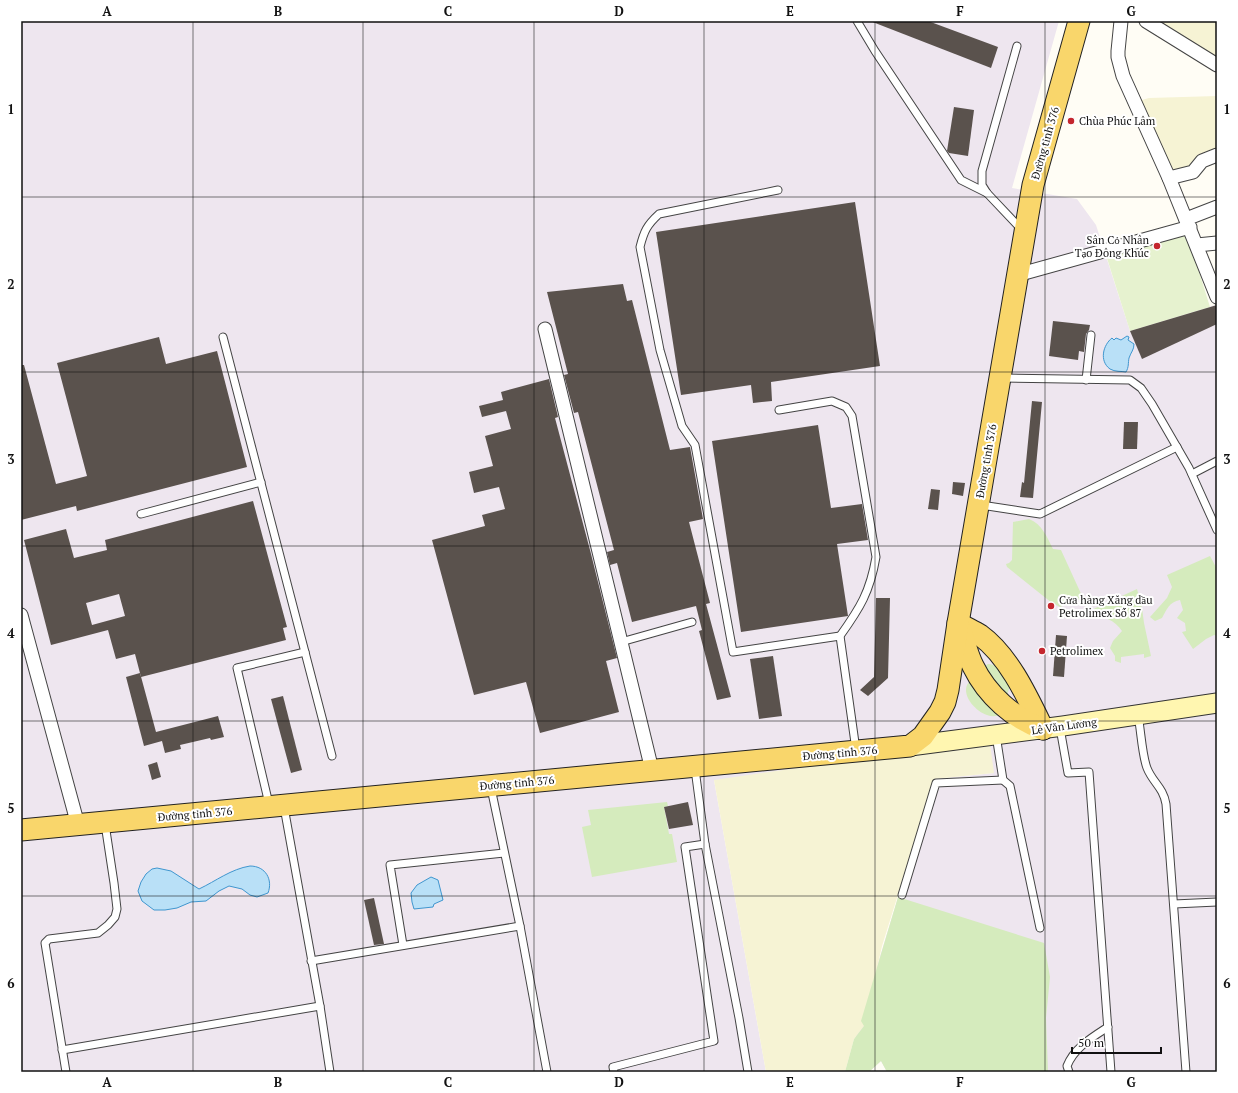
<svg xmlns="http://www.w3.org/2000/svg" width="1238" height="1093" font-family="'PT Serif',serif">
<rect width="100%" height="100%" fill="#fffdf5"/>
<path fill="#eee6ef" d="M21,21h1038l-47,167 65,11 19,26 34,106 85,-26 2,4v763h-330l-6,-11 -12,11h-24l89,-293 60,-6 -280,7 52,292h-745z"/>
<g fill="#f6f3d4">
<path d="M1146,21h71v44z"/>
<path d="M1217,96v59l-48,23 -34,-76 14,-4z"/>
<path d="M990,744l4,29 -60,6 -52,167 -18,80 -10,13 -9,33h-79l-52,-292 230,-33z"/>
</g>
<g fill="#d5ebbd">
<path d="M1029,519c13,5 18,18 24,30l8,1 22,48 -23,9 -8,-4 -45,-36 -1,-3 3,-1 3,-3 1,-38z"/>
<path d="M1210,556l7,13v67l-3,-1 -8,4 -13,10 -11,-17 4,-1 -1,-8 -8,-5 6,-8 -3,-10c-11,2 -13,9 -18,18l-7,3 -5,-4 17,-19 5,-11 -5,-12z"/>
<path d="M1137,589l5,19 2,15 7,33 -7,2v-4l-23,3v6l-6,-2v-5l-5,-8 3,-7 9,-10c-7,-11 -19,-15 -32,-16l-1,-4z"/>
<path d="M988,664c13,1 16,13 22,22l-3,9 -8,-6 -14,-23z"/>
<path d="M971,680l32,35c-6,1 -11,2 -16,0 -10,-3 -25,-18 -20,-30 1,-2 2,-3 4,-5z"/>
<path d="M667,802l1,4 -4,1 5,27h3l5,28 -85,15 -10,-50 9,-2 -3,-15z"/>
<path d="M898,897l146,46 6,34 -4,41 2,54h-161l-6,-11 -12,11h-24l9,-33 10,-13 -3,-5z"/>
</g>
<path fill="#e6f2cf" d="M1185,227l25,80 -80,24 -25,-79z"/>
<g fill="#b9e0f7" stroke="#3f96cf">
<path d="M1127,336l2,1 -1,3 6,4c0,6 -3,8 -5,14 -1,5 0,9 -3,14 -5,-1 -11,0 -16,-3 -11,-8 -7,-24 2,-31l2,2 2,-2 5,2z"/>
<path d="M250,866c16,0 23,14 18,27l-11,4 -7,-2 -8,-6 -13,-3 -10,5 -13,10 -15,1 -14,6 -12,2h-11l-12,-9 -4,-10 3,-9 5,-8 6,-5 5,-1 14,3 28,18c17,-8 32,-20 51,-23z"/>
<path d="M431,877l7,3 5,20 -9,4 -1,3 -19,2 -2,-7 -1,-9 6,-8z"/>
</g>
<g fill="#5a524d" fill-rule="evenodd">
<path d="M870,21h58l70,26 -7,21z"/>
<path d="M954,107l20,3 -6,46 -19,-3 -2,-2z"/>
<path d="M855,202l25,164 -109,16 1,19 -19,2 -2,-18 -70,10 -25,-163z"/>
<path d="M623,284l4,17 5,-1 38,150 20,-3 13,72 -14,3 21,81 -4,1 25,93 -14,3 -18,-69 3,-1 -6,-24 -64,16 -15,-59 -7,2 -3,-13 7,-2 -36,-138 -4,1 -10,-38 4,-1 -21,-82z"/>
<path d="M1217,305v19l-75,35 -12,-28z"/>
<path d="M1053,321l37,4 -1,5 -3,4 -2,18 -5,-1 -1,9 -29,-4z"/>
<path d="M159,337l7,27 51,-13 30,116 -170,44 -1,-5 -55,14v-155h3l32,119 31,-8 -30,-113z"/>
<path d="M549,379l9,38 -3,1 35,132 27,108 -11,3 13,51 -79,21 -14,-51 -52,13 -42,-155 53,-14 -3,-11 23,-6 -6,-22 -25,6 -5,-21 24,-6 -8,-30 26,-7 -5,-18 -24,6 -3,-11 24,-6 -2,-8z"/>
<path d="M1032,401l10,1 -9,96 -13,-1 2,-15 2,1z"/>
<path d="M1124,422h14l-1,27h-14z"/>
<path d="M818,425l13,83 31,-4 6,36 -31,4 11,72 -107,16 -29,-191z"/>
<path d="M953,482l12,1 -2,13 -11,-2z"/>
<path d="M931,489l9,1 -2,20 -10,-1z"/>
<path d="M253,501l34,126 -4,1 3,12 -145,37 -6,-23 -19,5 -8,-29 -57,15 -27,-105 42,-11 8,29 33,-8 -2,-10zM119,594l6,22 -33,9 -6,-22z"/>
<path d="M876,598h14l-2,80 -20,18 -8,-6 14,-13z"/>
<path d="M1056,635l11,1 -3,41 -11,-1z"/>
<path d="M773,656l9,60 -23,3 -9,-60z"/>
<path d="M140,673l16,59 62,-16 6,21 -13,3 -1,-2 -30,7 1,4 -16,4 -3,-12 -18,5 -18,-69z"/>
<path d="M283,696l19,74 -11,3 -20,-74z"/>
<path d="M157,762l4,15 -9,3 -4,-15z"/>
<path d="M688,802l5,23 -24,4 -5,-22z"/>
<path d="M374,898l10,46 -10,1 -10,-45z"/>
</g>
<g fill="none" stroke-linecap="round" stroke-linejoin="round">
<g stroke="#444" stroke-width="9">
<g id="lane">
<path d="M857,21l18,30 86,129 26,13"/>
<path d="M1017,46l-35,125v14l5,8 35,37"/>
<path d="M778,190l-119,24c-12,11 -15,17 -19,33l20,103 22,76 13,19 38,207 107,-16"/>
<path d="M223,337l109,419"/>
<path d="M1002,378l128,2 11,8 11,16 37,64 28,62"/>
<path d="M1086,380l5,-45"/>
<path d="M779,410l53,-9 14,6 6,9 24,141c-6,35 -16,51 -36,79l16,114"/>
<path d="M1192,474l25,-13"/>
<path d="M981,505l59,9 137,-67"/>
<path d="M141,514l120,-32"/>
<path d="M621,642l71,-20"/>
<path d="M1138,715c3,16 4,40 9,53 6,15 16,19 19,36l20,268"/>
<path d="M1060,728l8,45 21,-1 22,300"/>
<path d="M996,735l7,45 7,6 30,142"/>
<path d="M695,769l10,75 34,174 9,54"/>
<path d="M491,788l29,138 27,146"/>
<path d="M269,804l-32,-136 68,-16"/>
<path d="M284,807l36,199 10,66"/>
<path d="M902,895l34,-112 67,-3"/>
<path d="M1174,904l43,-2"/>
<path d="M403,945l-13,-80 114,-12"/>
<path d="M311,961l209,-35"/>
<path d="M62,1050l258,-44"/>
<path d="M66,1072l-21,-129 4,-4 49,-6 10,-8 7,-8 2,-8 -3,-26 -9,-59"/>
<path d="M614,1072l-1,-5 101,-26 -29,-194 20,-3"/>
<path d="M1069,1072l-2,-6c7,-18 24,-28 41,-39"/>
</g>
</g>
<g stroke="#444" stroke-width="15">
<g id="street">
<path d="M1121,21l-3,30v6l5,19 46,102 48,119"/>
<path d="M1146,21l71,44"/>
<path d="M1169,178l24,-6 9,-11 15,-6"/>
<path d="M1186,219l31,-12"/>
<path d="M1197,245l20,-2"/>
<path d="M1017,275l173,-48"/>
<path d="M545,329l107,441"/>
<path d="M21,615l57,210"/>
</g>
</g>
<g stroke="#333" stroke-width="21">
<path id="secondary" d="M910,746l153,-20 154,-23"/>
</g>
<g stroke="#222" stroke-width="23">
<g id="primary">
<path d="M958,623c7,4 15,8 22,12 29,21 48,63 63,94"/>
<path d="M960,628c4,12 7,26 13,38 14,29 41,53 70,63"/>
<path d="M21,830l889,-84 13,-10 17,-24 5,-10 3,-12 10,-67 75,-438 46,-164"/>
</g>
</g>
<use href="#lane" stroke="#fff" stroke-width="7"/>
<use href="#street" stroke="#fff" stroke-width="13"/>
<use href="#secondary" stroke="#fff6b0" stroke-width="19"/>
<use href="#primary" stroke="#f9d66b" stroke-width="21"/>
</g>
<path fill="none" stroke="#111" stroke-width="1" stroke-opacity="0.55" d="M193,21v1051M363,21v1051M534,21v1051M704,21v1051M875,21v1051M1045,21v1051M21,197h1196M21,372h1196M21,546h1196M21,721h1196M21,896h1196"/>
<g fill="#c4262e" stroke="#fff" stroke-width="1.5">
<circle cx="1071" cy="121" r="4"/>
<circle cx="1157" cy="246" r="4"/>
<circle cx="1051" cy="606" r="4"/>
<circle cx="1042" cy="651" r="4"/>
</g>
<g text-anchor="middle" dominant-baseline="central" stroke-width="4" stroke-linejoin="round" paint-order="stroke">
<g font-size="11" fill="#111" stroke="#fff" text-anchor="start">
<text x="1079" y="121">Chùa Phúc Lâm</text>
<text x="1149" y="240" text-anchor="end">Sân Cỏ Nhân<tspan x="1149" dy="13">Tạo Đông Khúc</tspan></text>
<text x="1059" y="600">Cửa hàng Xăng dầu<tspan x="1059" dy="13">Petrolimex Số 87</tspan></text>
<text x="1050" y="651">Petrolimex</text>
</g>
<g font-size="11" fill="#111" stroke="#fff">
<text transform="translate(1045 143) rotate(-74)">Đường tỉnh 376</text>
<text transform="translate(986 461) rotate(-80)">Đường tỉnh 376</text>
<text transform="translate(1064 726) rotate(-8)">Lê Văn Lương</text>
<text transform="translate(840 753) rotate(-5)">Đường tỉnh 376</text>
<text transform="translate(517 783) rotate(-5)">Đường tỉnh 376</text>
<text transform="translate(195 814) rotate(-5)">Đường tỉnh 376</text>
</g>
</g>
<rect width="1238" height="1093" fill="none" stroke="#ffffff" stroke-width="44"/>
<path d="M1072 1047v6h89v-6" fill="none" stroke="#111111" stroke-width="2"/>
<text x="1078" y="1047" font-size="12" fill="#111111" stroke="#ffffff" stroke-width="3" paint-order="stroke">50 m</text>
<rect x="22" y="22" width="1194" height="1049" fill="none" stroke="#111" stroke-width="1.5"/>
<g font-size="13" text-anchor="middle" font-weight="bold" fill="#111">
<text x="107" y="16">A</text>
<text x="278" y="16">B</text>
<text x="448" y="16">C</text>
<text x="619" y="16">D</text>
<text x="790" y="16">E</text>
<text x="960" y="16">F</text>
<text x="1131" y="16">G</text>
<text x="11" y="114">1</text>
<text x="1227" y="114">1</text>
<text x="11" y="289">2</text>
<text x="1227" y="289">2</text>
<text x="11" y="464">3</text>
<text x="1227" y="464">3</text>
<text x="11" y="638">4</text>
<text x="1227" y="638">4</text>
<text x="11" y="813">5</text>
<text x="1227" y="813">5</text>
<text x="11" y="988">6</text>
<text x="1227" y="988">6</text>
<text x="107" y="1087">A</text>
<text x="278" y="1087">B</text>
<text x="448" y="1087">C</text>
<text x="619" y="1087">D</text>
<text x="790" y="1087">E</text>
<text x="960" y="1087">F</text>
<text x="1131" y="1087">G</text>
</g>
</svg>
